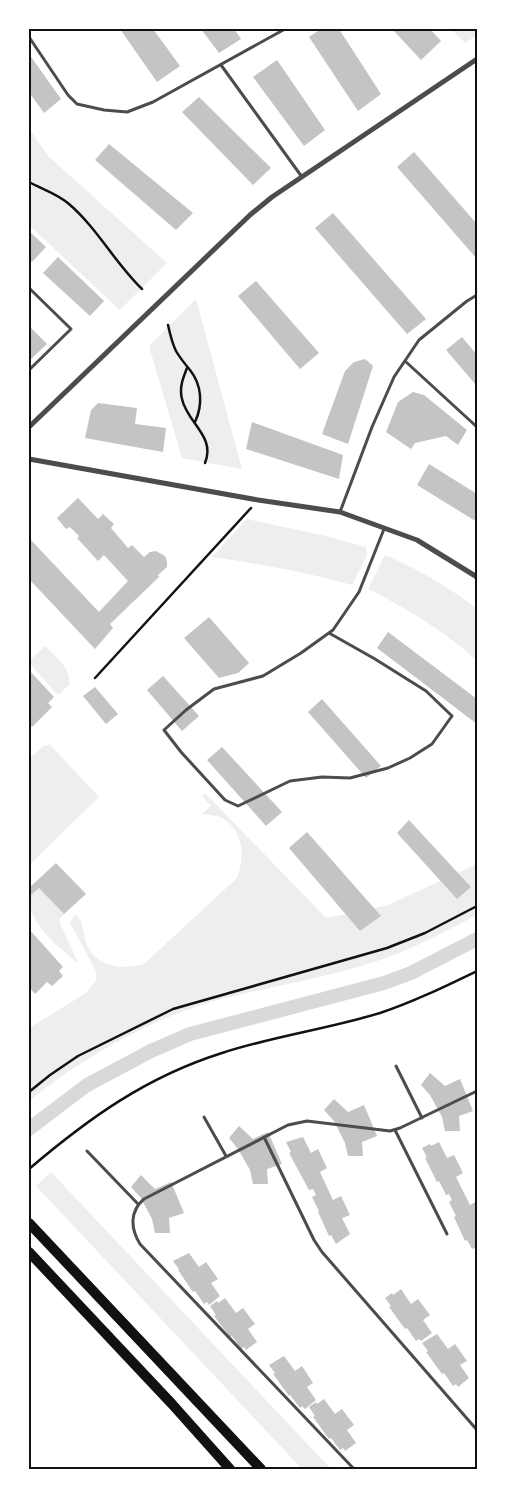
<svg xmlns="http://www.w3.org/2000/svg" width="506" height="1498" font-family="Quicksand,sans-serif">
<rect width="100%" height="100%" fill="#fff"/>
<g fill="#eee">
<path d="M451,29h26v6l-12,8z"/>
<path d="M29,129l19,27 119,107 -47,47 -91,-85z"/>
<path d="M196,299l46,170 -60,-11 -33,-112z"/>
<path d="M247,519l83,18 36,10 1,8 -15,30c-46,-13 -92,-21 -140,-28z"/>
<path d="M385,555c33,14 64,32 92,54v52c-28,-27 -74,-55 -109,-72z"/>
<path d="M45,646c11,11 26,21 24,39l-11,10 -29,-32v-2z"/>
<path d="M50,745l49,52 -70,68v-106l14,-13z"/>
<path d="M205,793l121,125 62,-13 89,-41v51c-26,13 -51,27 -78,38 -60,24 -126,32 -188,49 -62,18 -132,58 -182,99v-73l57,-35 10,-12v-10l-26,-48 5,-9c10,11 6,8 9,21 6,31 34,36 60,29l93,-86c8,-20 7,-48 -15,-60 -6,-3 -13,-3 -20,-4l9,-8 -9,-10z"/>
<path d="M39,888l25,26 -5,5 2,7 18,38c-19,-16 -50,-39 -50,-67z"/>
<path d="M51,1172l280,297h-29l-266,-283z"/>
</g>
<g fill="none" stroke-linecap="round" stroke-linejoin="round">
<path stroke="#d9d9d9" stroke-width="14" d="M29,1129l58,-44 64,-34 39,-17 194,-51 27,-10 66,-34"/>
</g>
<g fill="#c4c4c4">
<path d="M120,29h33l27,37 -23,16z"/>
<path d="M201,29h33l7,10 -22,14z"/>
<path d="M321,29h18l42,65 -23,17 -49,-74z"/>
<path d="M392,29h38l11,12 -20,19z"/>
<path d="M29,54l32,45 -17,14 -15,-21z"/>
<path d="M277,60l48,70 -21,16 -51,-69z"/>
<path d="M199,97l72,71 -18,17 -71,-73z"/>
<path d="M109,144l84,69 -17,17 -81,-70z"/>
<path d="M414,152l63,72v35l-80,-92z"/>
<path d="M333,213l93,106 -19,15 -92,-106z"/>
<path d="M29,231l17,16 -14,15 -3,-3z"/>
<path d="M58,257l46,44 -14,15 -47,-43z"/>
<path d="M256,281l63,72 -19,16 -62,-73z"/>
<path d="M29,326l18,18 -18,17z"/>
<path d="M462,337l15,18v31l-31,-36z"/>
<path d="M365,359l8,7 -25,78 -26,-10 23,-63 9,-9z"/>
<path d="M413,392l11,3 43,35 -9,15 -12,-9 -31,7 -4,6 -25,-17 12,-30z"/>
<path d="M98,403l39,5 -2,16 31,4 -3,24 -78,-14 6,-28z"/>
<path d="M252,422l91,33 -4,24 -93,-30z"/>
<path d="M429,464l48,30v28l-60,-37z"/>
<path d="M78,498l20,21 5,-5 11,10 -3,4 17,20 4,-3 12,12 6,-5 6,-1 9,5 2,6v5l-9,8 1,2 -49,47 3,4 -18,21 -66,-70v-41l70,74 29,-31 -24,-26 -6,6 -21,-23 2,-2 -9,-9 -4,2 -9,-11z"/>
<path d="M209,617l40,46 -11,10 -19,5 -35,-40z"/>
<path d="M388,632l89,67v25l-100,-76z"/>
<path d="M29,670l25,27 -6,6 4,4 -20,20 -3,-4z"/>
<path d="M163,676l36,40 -17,15 -35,-41z"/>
<path d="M95,687l23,27 -12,10 -23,-28z"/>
<path d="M322,699l59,67 -15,12 -58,-66z"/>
<path d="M222,747l60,65 -16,14 -59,-66z"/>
<path d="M409,820l62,67 -14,12 -60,-66z"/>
<path d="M307,832l74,84 -21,15 -71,-83z"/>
<path d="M56,863l30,31 -22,20 -25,-26 -10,9v-9z"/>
<path d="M29,929l34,38 -4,4 4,5 -11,10 -5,-4 -12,12 -6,-7z"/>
<path d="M430,1073l15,13 15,-7 13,32 -14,5 1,15h-15l-3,-14 -12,-22 -9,-10z"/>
<path d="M334,1099l14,13 16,-7 13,31 -15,6 1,14h-15l-3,-13 -11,-22 -10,-11z"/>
<path d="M239,1126l14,13 15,-7 14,32 -15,5 1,15h-15l-3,-14 -12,-21 -9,-11z"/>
<path d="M303,1137l8,16 7,-4 9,19 -7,4 13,28 8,-4 9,19 -8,3 8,16 -14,10 -5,-9 -2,1 -11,-24 1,-1 -7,-14 4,-2 -3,-6 -4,1 -20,-37 2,-1 -5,-10z"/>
<path d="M439,1142l8,16 7,-3 9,18 -7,4 14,28 7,-4v46l-5,2 -5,-9 -2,1 -11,-24 2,-1 -7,-14 3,-2 -3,-6 -3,1 -7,-14 -2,1 -12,-24 2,-1 -5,-9 8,-4 1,2z"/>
<path d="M141,1175l14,14 16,-7 13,31 -15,5 1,15h-15l-3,-14 -11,-21 -10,-11z"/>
<path d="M189,1253l10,14 7,-5 12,17 -7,4 9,13 -11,9 -2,-3 -3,2 -9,-13 -2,1 -15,-22 1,-1 -6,-8z"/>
<path d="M401,1289l10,15 7,-5 12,16 -7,5 9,13 -11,8 -2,-2 -3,2 -9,-13 -2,1 -16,-22 2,-1 -6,-8 7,-5 1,2z"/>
<path d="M225,1298l11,15 7,-5 12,16 -7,5 9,13 -11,8 -2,-3 -3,2 -9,-13 -2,1 -16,-21 2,-1 -6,-9 7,-5 1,2z"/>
<path d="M437,1334l11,15 7,-5 12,17 -7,4 9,13 -11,9 -2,-3 -3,2 -9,-13 -2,1 -16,-22 2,-1 -6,-8z"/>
<path d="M284,1356l11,15 7,-5 11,17 -6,4 9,13 -11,9 -3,-3 -2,2 -10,-13 -1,1 -16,-22 2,-1 -6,-8z"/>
<path d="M324,1399l11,15 7,-5 12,16 -7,5 9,13 -11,8 -2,-3 -3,2 -9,-12 -2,1 -16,-22 2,-1 -6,-9 7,-5 1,2z"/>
</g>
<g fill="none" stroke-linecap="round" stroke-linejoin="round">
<g stroke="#111" stroke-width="2.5">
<path d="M29,182c13,7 29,12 40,22 28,24 46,59 73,85"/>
<path d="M168,325c2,9 4,18 8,26 4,7 9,13 14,19 12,15 13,35 5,52"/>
<path d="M187,368c-4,10 -8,20 -5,31 5,24 34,37 23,64"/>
<path d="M95,678l156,-170"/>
<path d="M29,1092l21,-17 28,-19 95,-47 214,-61 38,-15 52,-27"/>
<path d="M29,1169c60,-51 117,-92 193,-116 52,-17 106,-24 158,-40 33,-11 66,-27 97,-42"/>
</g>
<g stroke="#4c4c4c" stroke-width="3">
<path d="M29,37l39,58 9,9 27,6 23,2 26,-10 132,-73"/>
<path d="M221,65l81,112"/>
<path d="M29,288l42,41 -42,41"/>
<path d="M405,361l72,66"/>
<path d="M340,512l32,-85 22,-50 25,-37 48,-39 10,-6"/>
<path d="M329,633l46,26 51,32 26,25 -20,28 -22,14 -22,10 -38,10 -28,-1 -32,4 -52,25 -13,-6 -44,-48 -17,-22 22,-20 28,-21 49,-13 38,-23 32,-23 26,-38 25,-63"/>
<path d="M396,1066l26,52"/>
<path d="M204,1117l22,39"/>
<path d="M395,1130l52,104"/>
<path d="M264,1137l50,103 8,12 155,178"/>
<path d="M87,1151l51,53"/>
<path d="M354,1469l-214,-225c-10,-16 -10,-33 4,-45l144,-74 19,-4 83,10 10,-3 77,-37"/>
</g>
<g stroke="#4c4c4c" stroke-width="5">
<path d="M29,427l221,-212 22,-18 205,-138"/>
<path d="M29,459l229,41 82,12 77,28 60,37"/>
</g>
<g stroke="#111" stroke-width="10">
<path d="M29,1223l232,246"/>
<path d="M29,1252l143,152 58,65"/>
</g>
</g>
<rect width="506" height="1498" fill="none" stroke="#ffffff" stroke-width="60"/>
<rect x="30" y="30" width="446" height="1438" fill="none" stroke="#111" stroke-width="2"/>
</svg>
